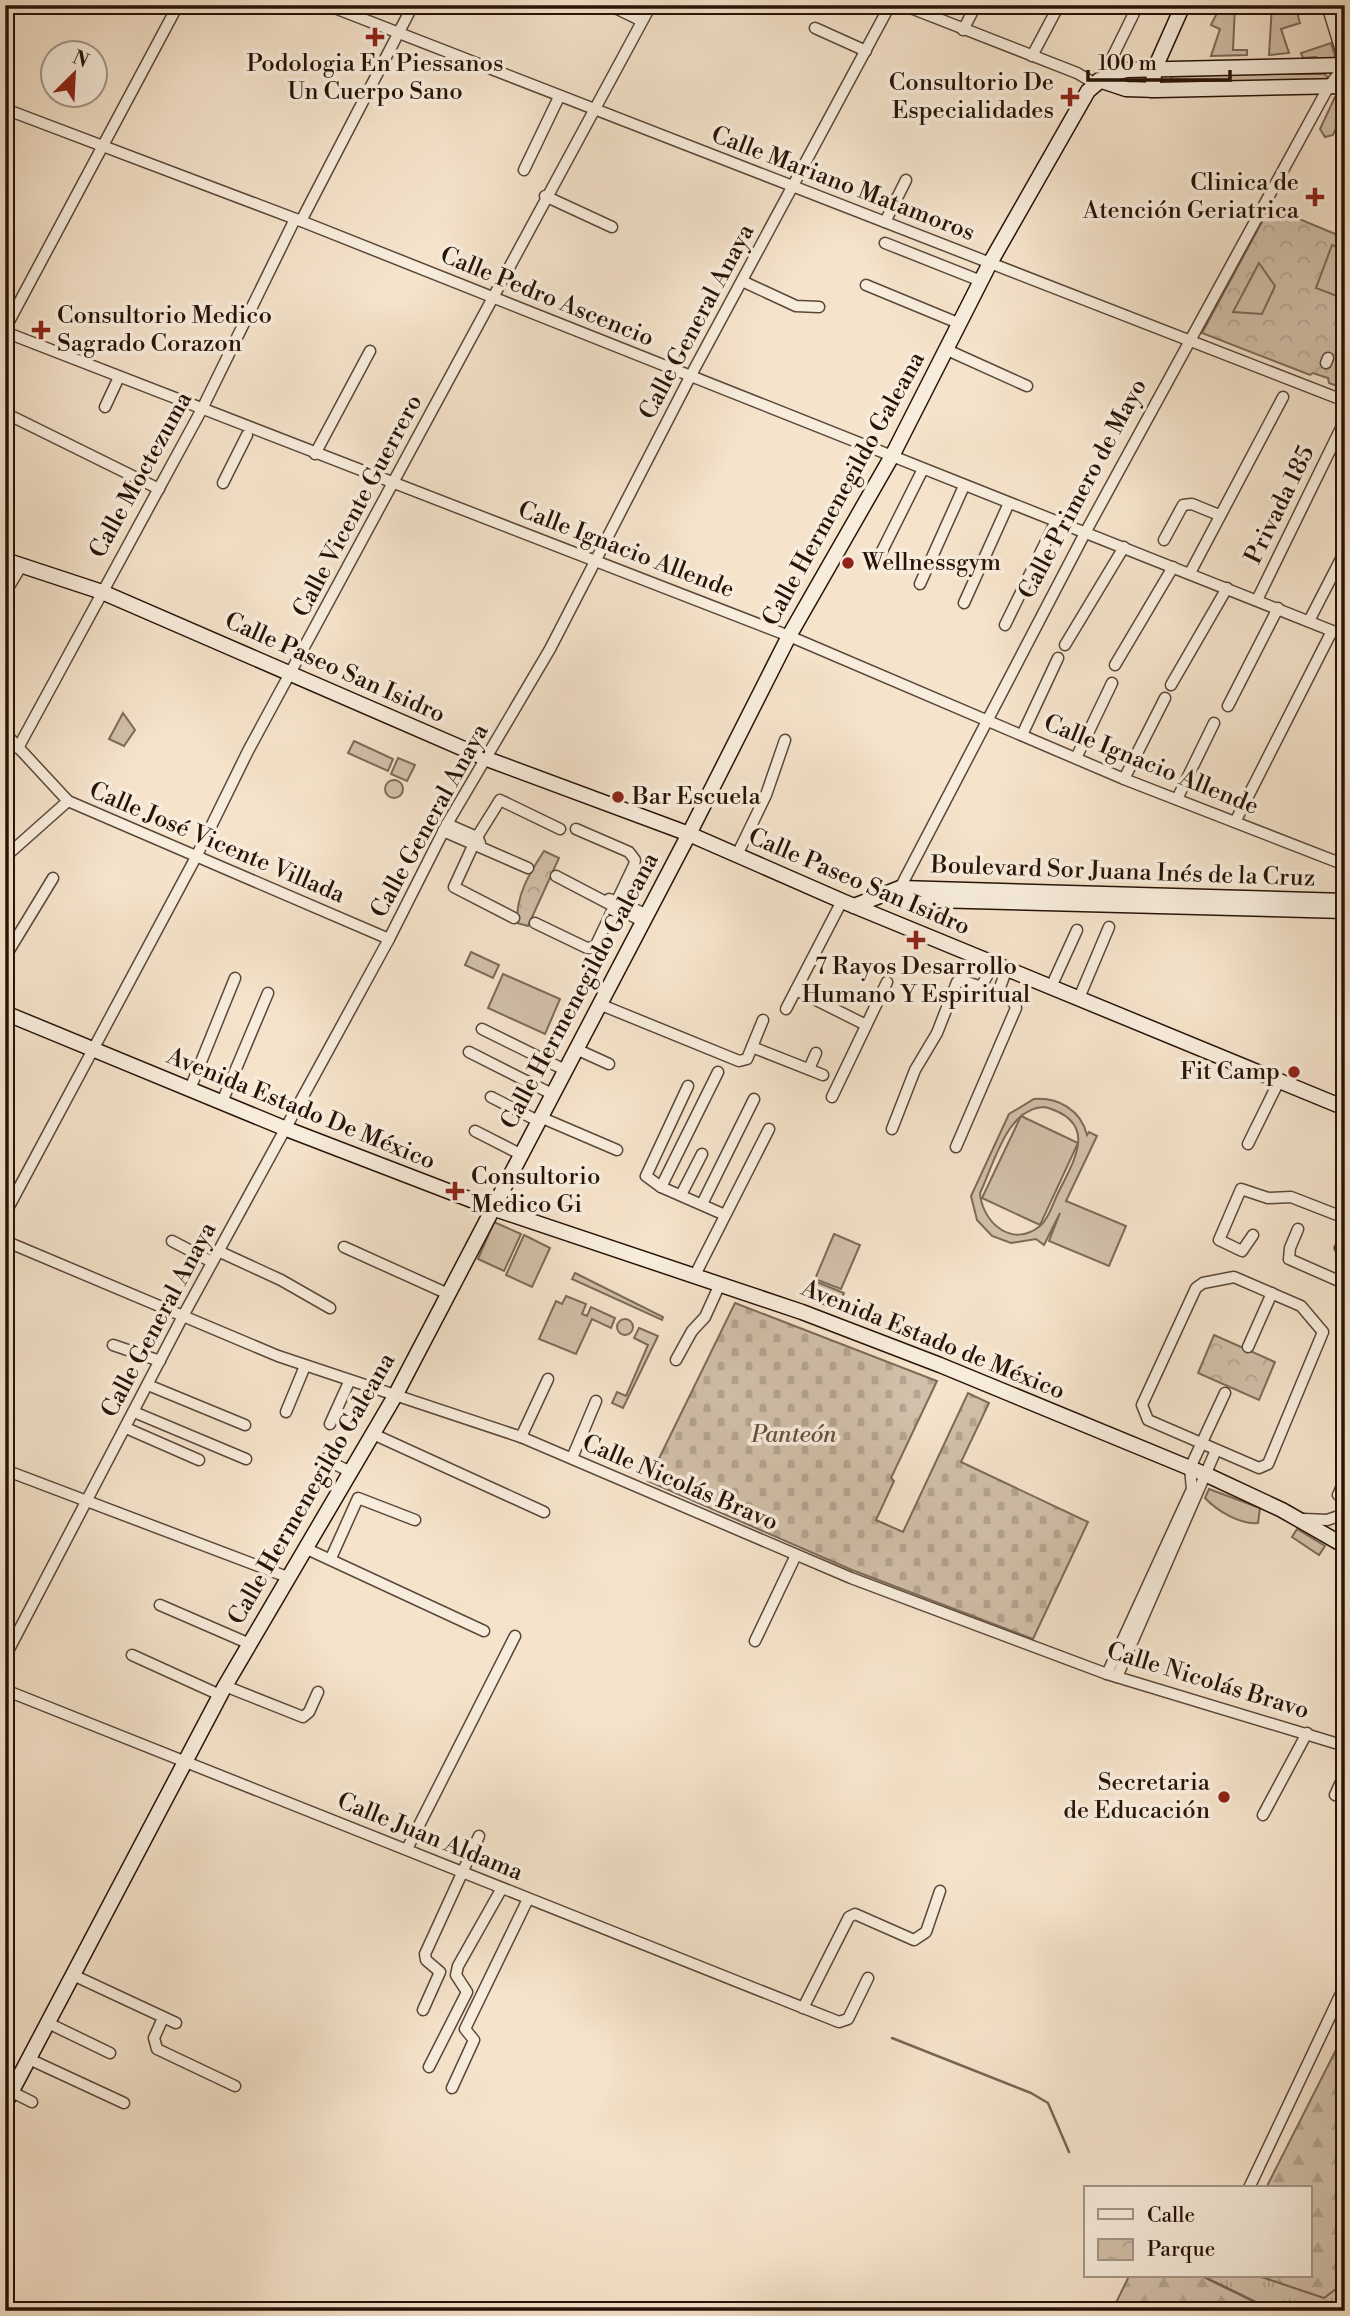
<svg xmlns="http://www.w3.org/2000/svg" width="1350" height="2316" font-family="'Libre Bodoni',serif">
<defs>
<pattern id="grass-tufts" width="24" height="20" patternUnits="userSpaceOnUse" patternTransform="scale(1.75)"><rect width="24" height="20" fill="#d2c0aa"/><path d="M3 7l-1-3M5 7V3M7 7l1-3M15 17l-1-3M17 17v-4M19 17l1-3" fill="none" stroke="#b4a491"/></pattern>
<pattern id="forest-firs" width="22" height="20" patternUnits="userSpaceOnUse" patternTransform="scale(1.75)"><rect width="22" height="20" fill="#d2c0aa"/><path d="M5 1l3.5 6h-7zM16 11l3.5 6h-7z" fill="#b4a491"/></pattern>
<pattern id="cemetery-stones" width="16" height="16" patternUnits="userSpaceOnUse" patternTransform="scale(1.75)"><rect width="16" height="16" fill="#d2c0aa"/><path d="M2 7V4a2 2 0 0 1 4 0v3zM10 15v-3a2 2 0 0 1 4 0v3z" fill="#b4a491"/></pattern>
<pattern id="park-crowns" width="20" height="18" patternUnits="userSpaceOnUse" patternTransform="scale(1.75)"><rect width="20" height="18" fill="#d2c0aa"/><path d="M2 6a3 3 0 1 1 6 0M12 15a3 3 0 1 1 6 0" fill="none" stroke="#b4a491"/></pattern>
</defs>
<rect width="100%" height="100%" fill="#f5e3cb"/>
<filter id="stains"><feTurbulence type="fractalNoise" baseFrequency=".00286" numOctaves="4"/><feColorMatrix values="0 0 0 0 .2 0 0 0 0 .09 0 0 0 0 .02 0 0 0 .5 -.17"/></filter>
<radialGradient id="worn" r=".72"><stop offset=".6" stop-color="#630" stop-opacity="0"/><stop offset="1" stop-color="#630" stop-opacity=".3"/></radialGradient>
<path fill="url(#grass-tufts)" stroke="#7c6a59" stroke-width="2" d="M1202,2276h57l65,22 21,-16v29h-71z"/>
<g fill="url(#forest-firs)" stroke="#7c6a59" stroke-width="2">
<path d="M1345,2032v250l-21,16 -65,-22h51v-88h-44z"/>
<path d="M1129,2276h73l72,35h-162z"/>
</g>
<path fill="url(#cemetery-stones)" stroke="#7c6a59" stroke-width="2" d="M735,1303l202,78 -46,97 3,3 -18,39 27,12 65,-139 21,10 -28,59 127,60 -55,117 -181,-69 -204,-89z"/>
<g fill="url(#park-crowns)" stroke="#7c6a59" stroke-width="2">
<path d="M1270,207l75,31v151l-16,-6 -1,-5 -15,-5 -3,2 -108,-42z"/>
<path d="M544,851l15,7 -31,68 -11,-3c-1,-28 12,-49 27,-72z"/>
<path d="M1214,1335l61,27 -16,38 -61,-27z"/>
</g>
<g fill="#d2c0aa" stroke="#7c6a59" stroke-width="2" fill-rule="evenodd">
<path d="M1221,5h14l-2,45h14v5l-36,1 9,-27 -9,-4z"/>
<path d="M1272,5h23l5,18 -19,6 8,24 -20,2z"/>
<path d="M1331,43l6,20 -15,1 -6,-7 -13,1 -2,-5z"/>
<path d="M1172,74h152l5,4 -2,3h-156z"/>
<path d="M1345,96v13l-12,26 -8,2 -5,-8 15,-32z"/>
<path d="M1332,245l13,5v41l-3,7 -26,-10z"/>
<path d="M1259,263l16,23 -13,28 -29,-2z"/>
<path d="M123,713l12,17 -11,16 -15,-7z"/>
<path d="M354,741l39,18 -5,12 -40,-18z"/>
<path d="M398,758l17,7 -8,16 -16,-7z"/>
<circle cx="394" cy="789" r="9"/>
<path d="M471,952l28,13 -6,13 -28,-13z"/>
<path d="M503,974l57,25 -15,35 -57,-26z"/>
<path d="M1034,1099c24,-2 47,11 53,36l2,-3 8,4 -31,65 60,25 -17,40 -60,-25 11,-28 -16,32 -8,-6 -25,4 -19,-7 -15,-16 -6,-24 38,-82zM1045,1107c54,15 30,52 13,86 -5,10 -9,26 -18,33 -28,23 -58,-4 -60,-33 14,-29 27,-86 65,-86z"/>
<path d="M1021,1116l57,27 -38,82 -58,-27z"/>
<path d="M494,1222l27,12 -17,37 -26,-12z"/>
<path d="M834,1234l26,11 -19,44 -26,-10z"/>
<path d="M524,1235l26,13 -18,39 -26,-12z"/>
<path d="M575,1273l88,44 -1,3 -90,-41z"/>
<path d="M812,1280l32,13 -7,17 -31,-13z"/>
<path d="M566,1296l20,8 -4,10 5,2 4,-9 24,11 -4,10 -19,-9 -16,35 -37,-15 17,-38 6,3z"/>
<circle cx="625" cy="1327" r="8"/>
<path d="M639,1328l19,8 -35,72 -11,-5 5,-11 9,4 22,-51 -14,-7z"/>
<path d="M1209,1489l51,19 -2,15c-17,2 -41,-12 -53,-25z"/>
<path d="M1297,1529l28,17 -6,9 -27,-18z"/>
</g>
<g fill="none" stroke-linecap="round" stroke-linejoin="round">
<g stroke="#796555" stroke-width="2.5">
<path d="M892,2038l139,55 17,10 21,49"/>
<path d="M1202,2276l72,35"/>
</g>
<g stroke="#5a4739" stroke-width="13">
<g id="street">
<path d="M327,5l1018,396"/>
<path d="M609,5l33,16"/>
<path d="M903,5l174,68 17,10"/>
<path d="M1327,5l18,59"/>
<path d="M815,28l51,23"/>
<path d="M963,30l13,-25"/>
<path d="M1032,56l27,-51"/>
<path d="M1109,79v-15l29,-59"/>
<path d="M5,109l296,112 1044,415"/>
<path d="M524,170l35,-73"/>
<path d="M545,196l67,31"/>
<path d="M301,221l112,-216"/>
<path d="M885,222l21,-42"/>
<path d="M885,243l96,38"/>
<path d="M742,281l54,25 23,1"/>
<path d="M866,285l92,38"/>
<path d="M5,329l173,-324"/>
<path d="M5,332l784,304 335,143 221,86"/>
<path d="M945,349l82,37"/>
<path d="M1326,363l2,-5"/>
<path d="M105,407l14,-30"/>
<path d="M5,413l154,76"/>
<path d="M315,454l55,-103"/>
<path d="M223,483l24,-48"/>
<path d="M1164,540l19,-35 9,-1 27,11"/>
<path d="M875,565l48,-96"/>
<path d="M1190,573l93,-176"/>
<path d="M920,584l44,-98"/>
<path d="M5,593l17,-28"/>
<path d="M1257,600l84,-172"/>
<path d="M964,603l45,-100"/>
<path d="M1309,621l36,-70"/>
<path d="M1005,625l51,-104"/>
<path d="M1065,645l59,-98"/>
<path d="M1115,665l58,-98"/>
<path d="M1171,685l56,-97"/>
<path d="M1228,706l50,-98"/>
<path d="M5,733l63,68 321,138"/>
<path d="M1022,735l36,-77"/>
<path d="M18,748l184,-339 93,-190"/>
<path d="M1077,756l35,-73"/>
<path d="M1124,779l41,-81"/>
<path d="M1177,799l37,-76"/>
<path d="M1235,822l97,-191"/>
<path d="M447,824l30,13 3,6"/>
<path d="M443,831l85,37"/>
<path d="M737,855l29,-60 19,-55"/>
<path d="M5,857l63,-56"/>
<path d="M556,876l86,45"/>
<path d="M900,888l185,-355 244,-447 16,-21"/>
<path d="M609,899l37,15"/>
<path d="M514,918l-60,-31 23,-50 23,-37 60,29"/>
<path d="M535,923l52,25 8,-1 39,-82 1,-5 -6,-8 -53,-23"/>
<path d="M5,957l48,-79"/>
<path d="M1051,987l26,-57"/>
<path d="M796,990l70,35"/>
<path d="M1079,998l30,-71"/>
<path d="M599,1004l140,57 8,-2 16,-39"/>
<path d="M786,1009l56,-108"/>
<path d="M482,1029l83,41"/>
<path d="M752,1047l71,28"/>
<path d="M576,1049l33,15"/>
<path d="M469,1052l83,42"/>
<path d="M809,1069l7,-16"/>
<path d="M688,1086l-42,90 15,11 64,28"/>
<path d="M190,1089l45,-111"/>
<path d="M491,1097l47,24"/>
<path d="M832,1097l55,-115"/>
<path d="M222,1102l46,-109"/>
<path d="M1338,1105l7,-15"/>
<path d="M540,1117l77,33"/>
<path d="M892,1129l23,-59 22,-37 20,-51 7,-1 17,6 13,-24"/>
<path d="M475,1131l45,23"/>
<path d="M1248,1144l31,-63"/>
<path d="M956,1147l60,-139 -3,-7 -15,-8 9,-25"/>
<path d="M661,1187l57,-115"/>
<path d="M681,1195l21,-41"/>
<path d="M702,1204l52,-105"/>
<path d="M5,1214l191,-357 52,-106 403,-746"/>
<path d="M1298,1229l-8,19 -1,11 50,22 6,-2"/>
<path d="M1253,1235l-11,16 -23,-11 22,-51 27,9 23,-1 54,21"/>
<path d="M5,1241l273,115 243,81 330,141 256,96 238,72"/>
<path d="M172,1241l40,21"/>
<path d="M344,1247l102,46"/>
<path d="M1340,1248l5,2"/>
<path d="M218,1251l63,29 49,28"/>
<path d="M695,1275l74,-146"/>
<path d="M1234,1277l67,29 22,26 -55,132 -9,4 -111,-48 -6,-15 54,-117 7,-5z"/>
<path d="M113,1345l47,16"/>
<path d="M1248,1347l24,-54"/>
<path d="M676,1360l16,-29 13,-14 15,-33"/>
<path d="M148,1385l97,40"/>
<path d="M134,1412l112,47"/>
<path d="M286,1412l19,-46"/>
<path d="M330,1424l19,-42"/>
<path d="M126,1428l73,32"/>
<path d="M373,1434l171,78"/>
<path d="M521,1437l27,-58"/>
<path d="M572,1458l24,-57"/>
<path d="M324,1459l27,13"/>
<path d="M5,1470l285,108"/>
<path d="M1338,1495l7,-16"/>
<path d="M1304,1519l23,1 18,-6"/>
<path d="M307,1549l177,82"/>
<path d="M331,1558l27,-60 57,22"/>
<path d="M160,1605l90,39"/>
<path d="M755,1641l41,-86"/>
<path d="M132,1655l88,40"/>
<path d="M5,1657l178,-341 206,-377 58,-115 103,-175 140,-272 200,-372"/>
<path d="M1107,1674l85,-185 -2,-21 35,-75"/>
<path d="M1117,1677l99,-227"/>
<path d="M225,1686l78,31 6,-5 9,-20"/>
<path d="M5,1690l834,332 9,-3 20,-41"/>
<path d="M1335,1795l10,-22"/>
<path d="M1263,1815l44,-82"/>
<path d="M407,1849l108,-213"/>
<path d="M73,1975l103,48"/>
<path d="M803,2008l46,-91 6,-3 59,26 12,-8 14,-41"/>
<path d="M423,2010l17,-38 -14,-12 -1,-6 54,-118"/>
<path d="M163,2018l-9,20 3,11 78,37"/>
<path d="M48,2023l62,30"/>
<path d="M29,2059l95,44"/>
<path d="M429,2067l38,-75 -11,-17 2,-9 44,-78"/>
<path d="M452,2088l22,-48 -9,-11 63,-130"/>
<path d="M12,2092l20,10"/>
<path d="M1249,2188l96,-203"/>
</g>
</g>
<g stroke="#271308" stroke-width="17">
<g id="secondary">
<path d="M1099,80l27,9 31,1 188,-4"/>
<path d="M1152,90l3,-22 28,-63"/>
<path d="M5,560l97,32 385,167 202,75 153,67 503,207"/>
<path d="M894,899l451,12"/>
<path d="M854,906l46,-18 445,13"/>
<path d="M5,1013l279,115 208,80 310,104 138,53 267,110 75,35 63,36"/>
<path d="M5,2104l220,-418 170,-290 294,-562 100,-198 103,-180 98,-193 98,-172 19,-16 20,-5 218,-5"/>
<path d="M5,2279l2,32"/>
</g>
</g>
<use href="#street" stroke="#f8eddd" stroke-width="10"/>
<use href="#secondary" stroke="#f8eddd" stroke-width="14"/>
</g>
<g fill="#8f2418" stroke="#f8eddd" stroke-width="2.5">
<path d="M371.5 26.5h7v7h7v7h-7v7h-7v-7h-7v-7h7z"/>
<path d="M1066.5 86.5h7v7h7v7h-7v7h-7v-7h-7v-7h7z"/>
<path d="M1311.5 186.5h7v7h7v7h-7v7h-7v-7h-7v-7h7z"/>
<path d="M37.5 319.5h7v7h7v7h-7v7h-7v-7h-7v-7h7z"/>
<circle cx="848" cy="563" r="7"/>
<circle cx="618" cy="797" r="7"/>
<path d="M912.5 929.5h7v7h7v7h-7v7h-7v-7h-7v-7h7z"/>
<circle cx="1294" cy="1072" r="7"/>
<path d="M451.5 1180.5h7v7h7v7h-7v7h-7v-7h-7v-7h7z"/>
<circle cx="1224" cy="1797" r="7"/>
</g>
<g text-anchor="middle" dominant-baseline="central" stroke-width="7" stroke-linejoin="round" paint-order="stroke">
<g font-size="24" fill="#271308" stroke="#f8eddd" text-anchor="end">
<text x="375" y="64" text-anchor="middle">Podologia En Piessanos<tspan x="375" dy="28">Un Cuerpo Sano</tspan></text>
<text x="1054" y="83">Consultorio De<tspan x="1054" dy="28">Especialidades</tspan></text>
<text x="1299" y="183">Clinica de<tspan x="1299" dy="28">Atención Geriatrica</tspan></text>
<text x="57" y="316" text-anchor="start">Consultorio Medico<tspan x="57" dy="28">Sagrado Corazon</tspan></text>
<text x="862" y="563" text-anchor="start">Wellnessgym</text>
<text x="632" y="797" text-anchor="start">Bar Escuela</text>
<text x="916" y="967" text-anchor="middle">7 Rayos Desarrollo<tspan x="916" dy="28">Humano Y Espiritual</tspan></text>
<text x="1280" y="1072">Fit Camp</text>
<text x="471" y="1177" text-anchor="start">Consultorio<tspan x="471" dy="28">Medico Gi</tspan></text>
<text x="1210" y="1783">Secretaria<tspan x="1210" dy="28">de Educación</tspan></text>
</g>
<g font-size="24" fill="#271308" stroke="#f8eddd">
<text transform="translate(843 184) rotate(21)">Calle Mariano Matamoros</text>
<text transform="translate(547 297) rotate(22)">Calle Pedro Ascencio</text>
<text transform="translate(697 322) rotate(-62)">Calle General Anaya</text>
<text transform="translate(141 475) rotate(-61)">Calle Moctezuma</text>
<text transform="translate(844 489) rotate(-61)">Calle Hermenegildo Galeana</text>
<text transform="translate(1083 489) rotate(-62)">Calle Primero de Mayo</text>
<text transform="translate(1280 505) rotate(-64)">Privada 185</text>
<text transform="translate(358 506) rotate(-62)">Calle Vicente Guerrero</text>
<text transform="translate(626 550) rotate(21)">Calle Ignacio Allende</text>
<text transform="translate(335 668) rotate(24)">Calle Paseo San Isidro</text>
<text transform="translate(1151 765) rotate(22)">Calle Ignacio Allende</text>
<text transform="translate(430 821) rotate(-61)">Calle General Anaya</text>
<text transform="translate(217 843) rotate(23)">Calle José Vicente Villada</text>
<text transform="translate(1123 872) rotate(2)">Boulevard Sor Juana Inés de la Cruz</text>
<text transform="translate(859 882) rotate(23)">Calle Paseo San Isidro</text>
<text transform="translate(580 991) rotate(-62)">Calle Hermenegildo Galeana</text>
<text transform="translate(301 1109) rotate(22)">Avenida Estado De México</text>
<text transform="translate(159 1320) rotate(-62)">Calle General Anaya</text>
<text transform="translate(933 1340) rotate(22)">Avenida Estado de México</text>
<text transform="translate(680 1483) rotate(23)">Calle Nicolás Bravo</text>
<text transform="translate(312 1489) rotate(-60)">Calle Hermenegildo Galeana</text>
<text transform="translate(1208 1681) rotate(17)">Calle Nicolás Bravo</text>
<text transform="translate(430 1837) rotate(22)">Calle Juan Aldama</text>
</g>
<g font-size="24" font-style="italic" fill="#635041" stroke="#f8eddd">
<text x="794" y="1435">Panteón</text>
</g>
</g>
<rect width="1350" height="2316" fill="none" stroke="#f5e3cb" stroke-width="28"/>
<rect x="7" y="7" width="1336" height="2302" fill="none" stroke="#271308" stroke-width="3.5"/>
<rect x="14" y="14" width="1322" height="2288" fill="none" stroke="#271308" stroke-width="2"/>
<rect x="1084" y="2186" width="228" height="91" fill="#f8eddd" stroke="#a49688" stroke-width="2"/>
<rect x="1098" y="2209" width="35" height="10" fill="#f8eddd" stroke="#a49688" stroke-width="2"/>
<text x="1147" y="2222" font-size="21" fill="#271308">Calle</text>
<rect x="1098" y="2239" width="35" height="21" fill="url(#park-crowns)" stroke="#a49688" stroke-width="2"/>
<text x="1147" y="2256" font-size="21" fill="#271308">Parque</text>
<g transform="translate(74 74) rotate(24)"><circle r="33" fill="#f8eddd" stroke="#a49688" stroke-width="2"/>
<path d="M0-5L12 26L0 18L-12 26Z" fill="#8f2418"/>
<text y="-10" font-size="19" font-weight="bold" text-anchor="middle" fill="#271308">N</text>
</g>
<path d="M1088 70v10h142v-10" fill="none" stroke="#271308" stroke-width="3.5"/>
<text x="1098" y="70" font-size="21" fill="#271308" stroke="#f8eddd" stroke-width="5" paint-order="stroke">100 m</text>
<rect width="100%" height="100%" filter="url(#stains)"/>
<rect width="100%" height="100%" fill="url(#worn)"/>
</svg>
